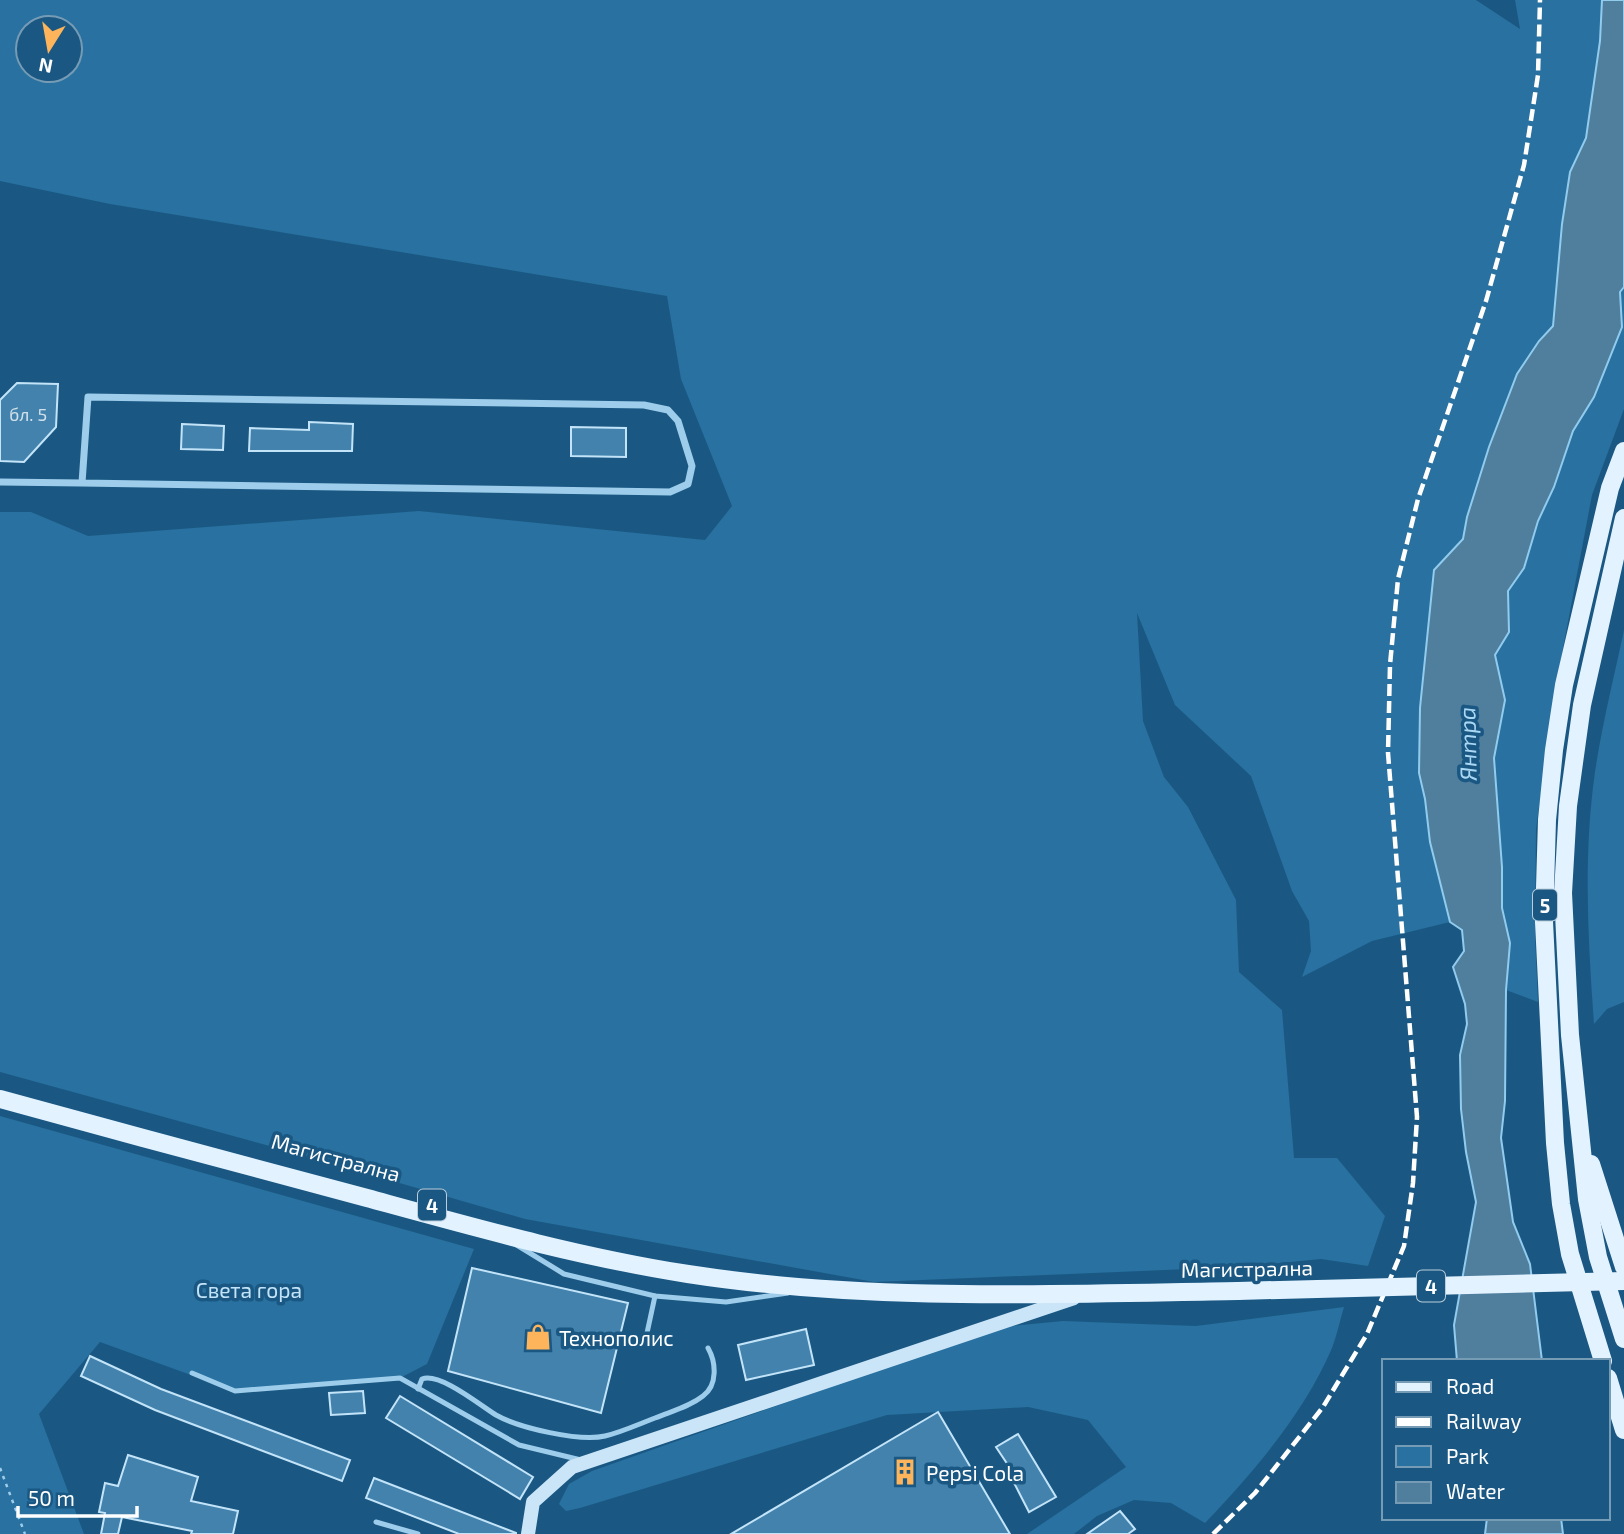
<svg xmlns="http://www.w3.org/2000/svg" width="1624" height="1534" font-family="'Exo 2',sans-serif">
<rect width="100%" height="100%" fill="#1a5883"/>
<g fill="#2871a0" fill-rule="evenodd">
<path d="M0,0h1476l44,29 -5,-29h87l-2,41 -14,97 -16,34 -8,52 -9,102 -14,15 -22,33 -28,73 -22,70 -4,22 -29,31 -14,138 -1,65 6,26 5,43 20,80 -78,19 -70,36 9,-26 -2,-30 -17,-30 -41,-115 -76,-71 -38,-92 6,108 21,56 24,30 48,93 3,72 43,38 12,148h43l48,58 -17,50 -47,-7 -83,8 -364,15 -349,-63 -237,-68 -288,-79v-560h31l57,24 331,-25 286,29 27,-34 -51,-127 -14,-83 -557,-92 -110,-23zM28,28h42v42h-42z"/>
<path d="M1624,287v122l-32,86 -35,185 -21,149 -1,108 3,65 -32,-12 4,-47 -8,-35v-41l-8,-109 11,-58 -10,-45 14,-24 -1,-40 16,-23 14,-47 16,-34 19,-56 21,-34 28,-70 -2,-35z"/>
<path d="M1624,630v372l-17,7 -13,15c-6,-84 -11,-168 1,-252 7,-47 19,-95 29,-142z"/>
<path d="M0,1116l474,133 -47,115 -27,14 -165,13 -135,-49 -61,72 45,120h-84z"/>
<path d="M1344,1307c-4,13 -7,28 -12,41 -27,64 -79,125 -127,175l-34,-20 -37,-3 -37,16 -23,18h-47l99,-67 -38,-47 -60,-13 -141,8 -307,93 -14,3 -7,-7 10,-20 23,-13 408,-144 63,-6 133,5z"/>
</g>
<g fill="#507e9d" stroke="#91cbee" stroke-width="2">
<path d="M1602,0h22v287l-4,5 2,35 -28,70 -21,34 -19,56 -16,34 -14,47 -16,23 1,41 -14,23 10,45 -11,58 8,109v41l8,35 -4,47 -1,111 -4,37 12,84 17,42 12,97h-85l-3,-36 22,-123 -10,-50 -5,-43 -1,-54 7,-31 -2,-20 -12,-37 11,-16 -2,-21 -12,-8 -20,-80 -5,-43 -6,-26 1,-65 14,-138 29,-31 4,-22 22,-70 28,-73 22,-33 14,-15 9,-102 8,-52 16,-34 14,-97z"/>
<path d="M1487,1518h74l2,16h-78z"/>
</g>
<g fill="#4282ac" stroke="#c3e4f8" stroke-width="2">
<path d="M17,383l41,1 -2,43 -32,35 -24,-1v-61z"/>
<path d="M309,422l44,2 -1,27h-103l1,-23 59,2z"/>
<path d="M182,424l42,2 -1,24 -42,-1z"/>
<path d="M571,427l55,1v29l-55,-1z"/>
<path d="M472,1268l156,35 -27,110 -153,-42z"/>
<path d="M806,1329l8,36 -68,15 -8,-35z"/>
<path d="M90,1356l71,33 189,71 -8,21 -187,-71 -74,-34z"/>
<path d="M363,1391l2,22 -34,2 -2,-22z"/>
<path d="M400,1396l133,81 -13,22 -134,-81z"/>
<path d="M938,1412l72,122h-279z"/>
<path d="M1018,1434l38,63 -27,15 -17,-33 4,-2 -20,-30z"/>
<path d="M128,1455l70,22 -7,24 47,10 -5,23h-42l1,-3 -70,-14 -4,17h-17l4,-21 -6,-1 6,-29 13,3z"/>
<path d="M374,1478l142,55v1h-57l-93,-36z"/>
<path d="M1120,1511l15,18 -7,5h-41z"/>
</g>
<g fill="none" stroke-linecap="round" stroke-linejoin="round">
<path stroke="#9ecdeb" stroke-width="2.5" stroke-dasharray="3.5 5" stroke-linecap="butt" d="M0,1468l25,66"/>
<g stroke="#9ecdeb" stroke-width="5">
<path d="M515,1244l49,30 91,22 71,6 62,-9"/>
<path d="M647,1333l8,-37"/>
<path d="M192,1373l43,18 165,-13 119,67 62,15"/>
<path d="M418,1389l4,-10c18,-7 59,27 74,36 23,13 84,27 109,21 17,-4 34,-12 50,-18 17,-7 34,-11 48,-22 15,-11 13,-34 5,-48"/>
<path d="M376,1522l42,12"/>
</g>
<path stroke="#9ecdeb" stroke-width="7" d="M0,482l82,1 588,9 18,-8 4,-18 -14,-45 -10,-11 -24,-5 -556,-8 -6,86"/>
<path stroke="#cae5f8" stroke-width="14" d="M528,1534l5,-32 39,-35 502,-169"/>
<g stroke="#e3f2ff" stroke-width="18">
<path d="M1624,518l-42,187 -14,101 -5,87 7,142 17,164 11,58 26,82"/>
<path d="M0,1099c122,34 245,66 367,99 106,29 212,59 321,76 181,28 367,20 550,17"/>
<path d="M1591,1164l33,103"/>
<path d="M1603,1361l-33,-107 -9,-50 -6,-61 -11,-221 3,-102 7,-70 10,-65 46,-197 14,-37"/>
<path d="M1608,1378l16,52"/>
</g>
<path stroke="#fff" stroke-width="4.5" stroke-dasharray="12 5" stroke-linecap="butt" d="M1213,1534l42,-41 68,-86 44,-73 37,-88 9,-63 4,-66 -29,-364 2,-88 8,-86 20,-80 68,-198 38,-136 14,-90 2,-75"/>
<path stroke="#e3f2ff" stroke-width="18" d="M1238,1291l386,-10"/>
</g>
<defs>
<g id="shop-bare" transform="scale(2.1)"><path d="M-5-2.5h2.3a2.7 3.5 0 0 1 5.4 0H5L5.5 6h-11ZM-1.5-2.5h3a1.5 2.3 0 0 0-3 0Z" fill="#feb45a" stroke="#1a5883" stroke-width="2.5" paint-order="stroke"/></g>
<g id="building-bare" transform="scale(2.1)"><path d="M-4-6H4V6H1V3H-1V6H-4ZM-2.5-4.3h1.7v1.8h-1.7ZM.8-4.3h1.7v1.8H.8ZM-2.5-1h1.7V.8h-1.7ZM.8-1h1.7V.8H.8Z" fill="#feb45a" stroke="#1a5883" stroke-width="2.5" paint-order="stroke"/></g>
</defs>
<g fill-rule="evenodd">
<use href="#shop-bare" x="538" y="1337"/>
<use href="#building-bare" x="905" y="1472"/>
</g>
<g text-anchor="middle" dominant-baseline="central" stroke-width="7" stroke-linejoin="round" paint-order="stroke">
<g font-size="18" fill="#d0e0ea">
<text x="28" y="414">бл. 5</text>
</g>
<g fill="#1a5883" stroke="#bacdda" stroke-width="2">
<rect x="1533" y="889.5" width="24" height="31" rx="5"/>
<rect x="418" y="1189.5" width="28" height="31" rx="5"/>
<rect x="1417" y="1270.5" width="28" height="31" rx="5"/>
</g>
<g font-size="19" font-weight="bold" fill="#fff">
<text x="1545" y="905">5</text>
<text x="432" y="1205">4</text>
<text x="1431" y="1286">4</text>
</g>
<g font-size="21" fill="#fff" stroke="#1a5883">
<text transform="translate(336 1157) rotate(15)">Магистрална</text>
<text transform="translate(1247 1268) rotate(-1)">Магистрална</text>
</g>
<g font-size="21" fill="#c3e4f8" stroke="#1a5883">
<text x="249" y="1289">Света гора</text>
</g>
<g font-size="21" fill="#fff" stroke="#1a5883" text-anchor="start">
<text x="559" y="1337">Технополис</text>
<text x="926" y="1472">Pepsi Cola</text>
</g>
<g font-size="23" font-style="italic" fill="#aad7f3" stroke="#1a5883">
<text transform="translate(1467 744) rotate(-91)">Янтра</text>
</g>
</g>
<rect x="1382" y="1359" width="228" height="161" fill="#1a5883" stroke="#769bb5" stroke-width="2"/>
<rect x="1396" y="1382" width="35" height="10" fill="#e3f2ff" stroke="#769bb5" stroke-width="2"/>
<text x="1446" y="1394" font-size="21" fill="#ffffff">Road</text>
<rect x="1396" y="1417" width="35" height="10" fill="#ffffff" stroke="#769bb5" stroke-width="2"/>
<text x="1446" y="1429" font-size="21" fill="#ffffff">Railway</text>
<rect x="1396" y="1446" width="35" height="21" fill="#2871a0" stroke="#769bb5" stroke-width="2"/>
<text x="1446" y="1464" font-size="21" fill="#ffffff">Park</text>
<rect x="1396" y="1482" width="35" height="21" fill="#507e9d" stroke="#769bb5" stroke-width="2"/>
<text x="1446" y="1499" font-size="21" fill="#ffffff">Water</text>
<g transform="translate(49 49) rotate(191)"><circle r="33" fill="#1a5883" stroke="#769bb5" stroke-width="2"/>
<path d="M0-5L12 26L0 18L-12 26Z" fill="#feb45a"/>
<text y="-10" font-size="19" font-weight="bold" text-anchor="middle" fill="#ffffff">N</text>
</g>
<path d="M18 1506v10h119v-10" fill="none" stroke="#ffffff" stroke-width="3.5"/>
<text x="28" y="1506" font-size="21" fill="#ffffff" stroke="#1a5883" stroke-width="5" paint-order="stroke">50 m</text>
</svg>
